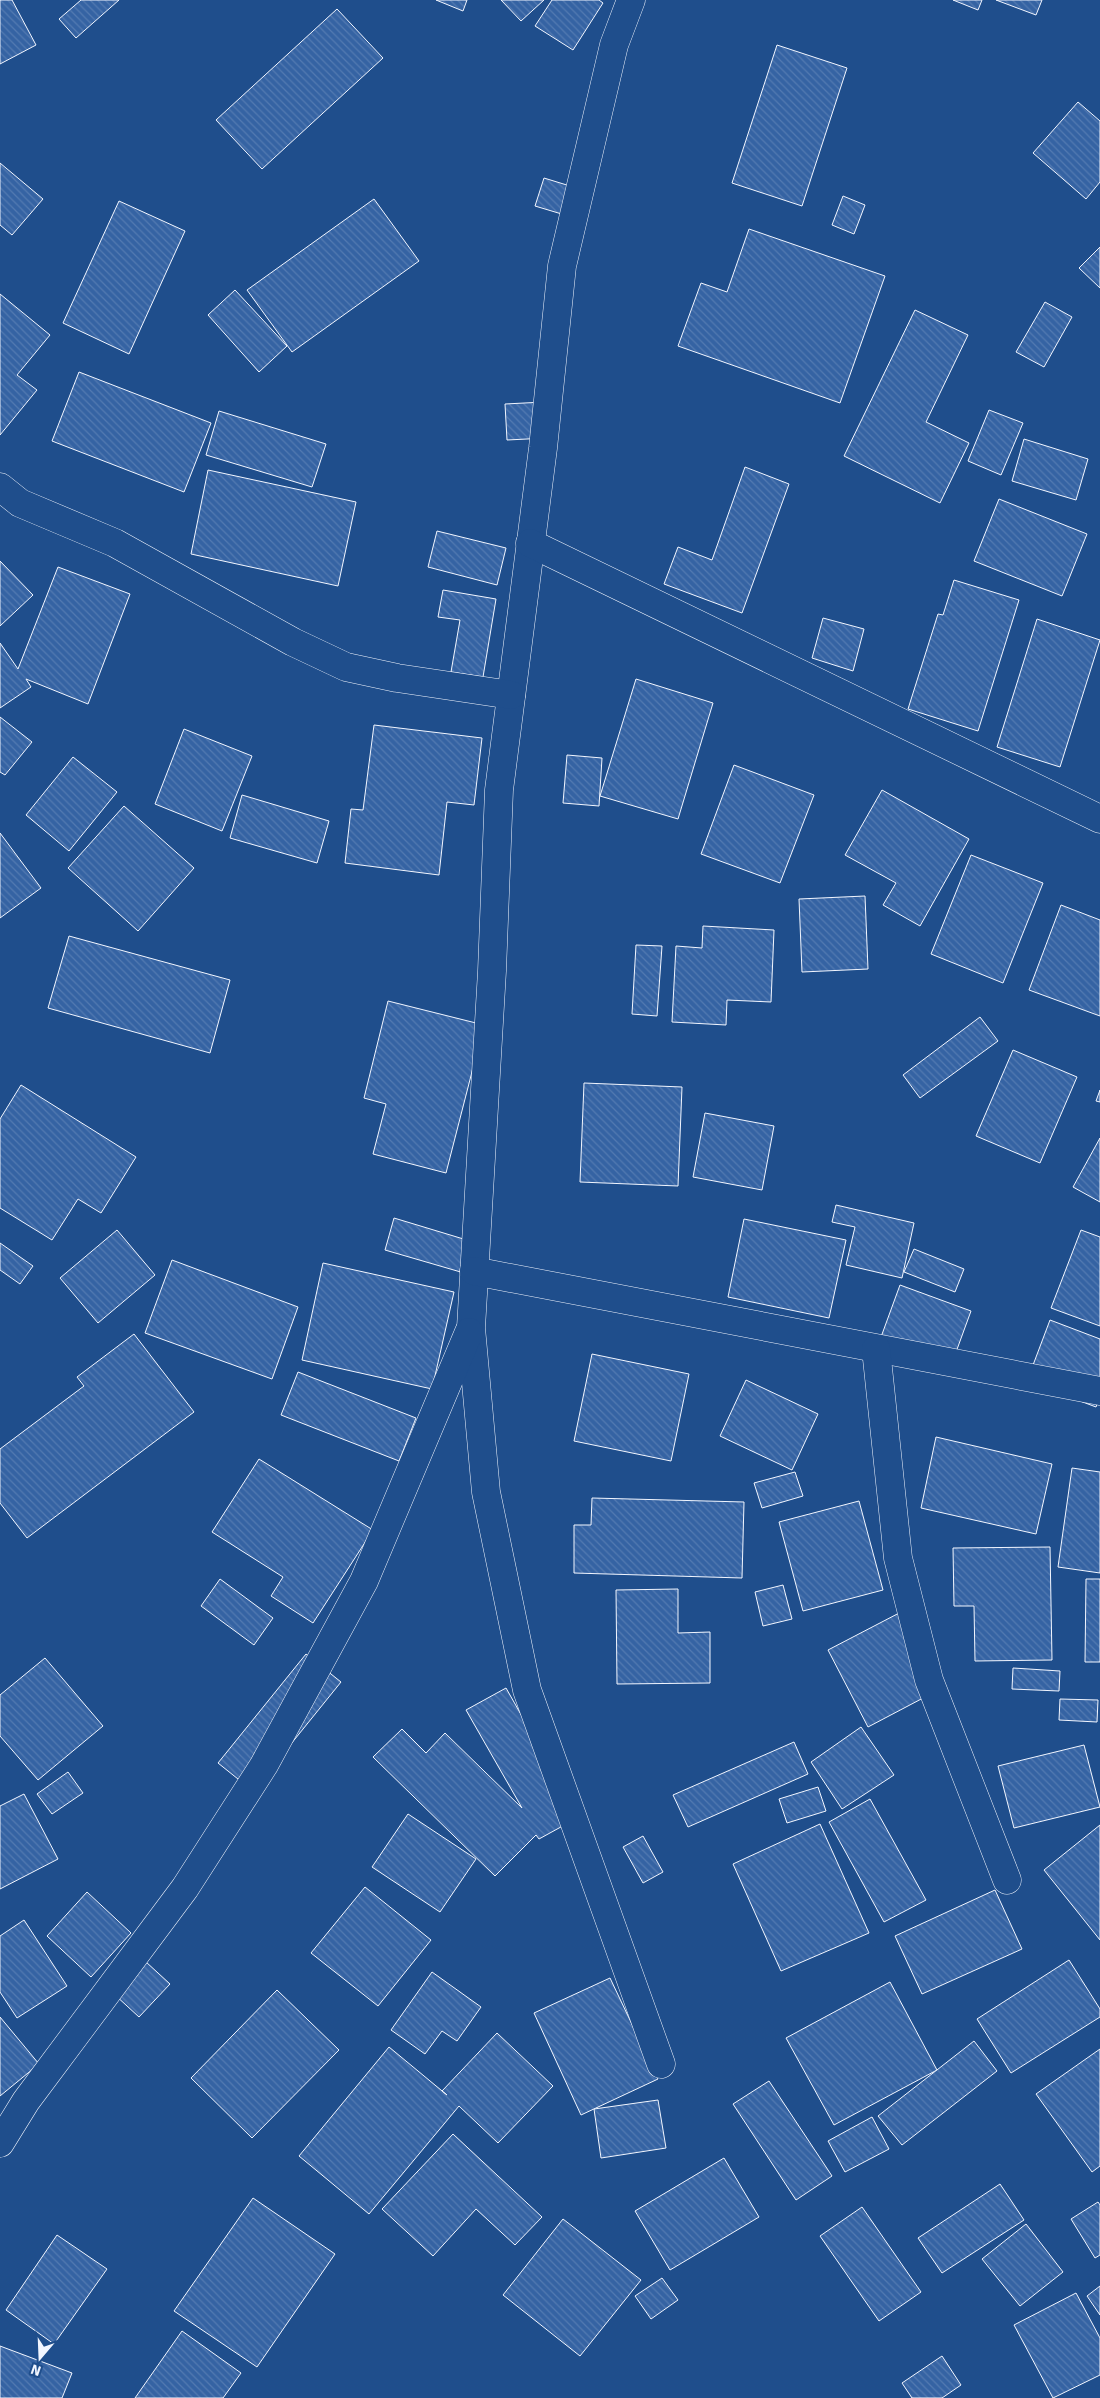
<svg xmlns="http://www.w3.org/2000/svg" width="1100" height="2398" font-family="Signika,sans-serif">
<defs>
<pattern id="building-back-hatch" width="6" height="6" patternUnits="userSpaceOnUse" patternTransform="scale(1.25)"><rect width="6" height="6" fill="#3563a3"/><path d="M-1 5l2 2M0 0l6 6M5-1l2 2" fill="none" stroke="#537ab1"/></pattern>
</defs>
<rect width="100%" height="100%" fill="#1f4e8c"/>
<g fill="url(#building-back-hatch)" stroke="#f2f6ff">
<path d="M0,0h12l24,45 -36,19z"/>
<path d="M81,0h38l-43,38 -17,-19z"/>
<path d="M436,0h31l-4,11z"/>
<path d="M501,0h43l-23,21z"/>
<path d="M552,0h47l4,3 -30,47 -38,-24z"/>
<path d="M953,0h29l-4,10z"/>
<path d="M996,0h46l-6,15z"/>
<path d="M337,9l46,49 -121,111 -46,-49z"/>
<path d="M777,45l70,23 -45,138 -70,-23z"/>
<path d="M1078,102l22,19v61l-14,17 -53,-46z"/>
<path d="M0,163l43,36 -31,36 -12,-10z"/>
<path d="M544,178l39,12 -8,28 -40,-12z"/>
<path d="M843,196l22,9 -11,29 -22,-9z"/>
<path d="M374,199l45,62 -127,91 -45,-62z"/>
<path d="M119,201l66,30 -56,123 -66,-31z"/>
<path d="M749,229l136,47 -45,127 -162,-57 23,-63 26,9z"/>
<path d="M1100,247v41l-21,-20z"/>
<path d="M235,290l52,56 -28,26 -51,-57z"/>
<path d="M0,294l50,41 -33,40 20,15 -37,45z"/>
<path d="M1045,302l27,15 -28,50 -28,-15z"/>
<path d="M915,310l53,25 -42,87 43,21 -29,60 -96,-47z"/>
<path d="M79,372l132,51 -27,69 -132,-51z"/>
<path d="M544,402l3,36 -40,2 -2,-36z"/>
<path d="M989,410l34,13 -22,52 -33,-14z"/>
<path d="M219,411l107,33 -14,43 -106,-32z"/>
<path d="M1024,439l64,20 -12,41 -64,-19z"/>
<path d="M745,467l44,17 -47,129 -78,-29 14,-37 34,13z"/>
<path d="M208,470l148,32 -18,84 -147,-32z"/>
<path d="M999,499l88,35 -25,62 -88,-35z"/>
<path d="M437,531l69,17 -9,37 -69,-18z"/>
<path d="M0,561l33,34 -33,31z"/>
<path d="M58,567l72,27 -42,110 -62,-25 5,8 -31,21v-65l18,26z"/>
<path d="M954,580l65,20 -41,131 -70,-22 30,-95 5,1z"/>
<path d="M443,590l53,9 -13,78 -32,-5 9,-52 -22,-3z"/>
<path d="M823,618l41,11 -11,42 -41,-13z"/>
<path d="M1037,619l63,21 -40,127 -63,-20z"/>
<path d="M636,679l77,24 -35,116 -78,-23z"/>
<path d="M0,717l32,25 -27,33 -5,-3z"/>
<path d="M374,725l108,13 -8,67 -27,-3 -8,73 -94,-12 6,-54 12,1z"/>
<path d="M184,729l68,27 -30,75 -67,-27z"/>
<path d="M567,755l35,3 -3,48 -36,-3z"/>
<path d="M73,757l44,35 -48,59 -43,-36z"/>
<path d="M734,765l80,30 -34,88 -79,-29z"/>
<path d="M882,790l87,49 -49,87 -37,-21 13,-22 -51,-28z"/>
<path d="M242,795l87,26 -12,42 -87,-25z"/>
<path d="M124,806l70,62 -56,63 -70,-63z"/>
<path d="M0,833l41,55 -41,30z"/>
<path d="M971,855l72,28 -40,100 -72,-29z"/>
<path d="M865,896l3,73 -66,3 -3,-73z"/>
<path d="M1061,905l39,15v96l-71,-26z"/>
<path d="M703,926l71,4 -3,72 -44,-2 -1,25 -54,-3 4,-76 26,2z"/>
<path d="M69,936l161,44 -20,73 -162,-45z"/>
<path d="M636,945l26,1 -5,70 -25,-2z"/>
<path d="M388,1001l96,24 -38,148 -73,-19 13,-50 -22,-6z"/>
<path d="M980,1017l18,24 -78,57 -17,-23z"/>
<path d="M1013,1050l64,27 -37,86 -64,-27z"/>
<path d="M584,1083l98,4 -4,99 -98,-4z"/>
<path d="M21,1085l115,72 -35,56 -23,-14 -26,41 -52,-32v-89z"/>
<path d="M1100,1090v12l-4,-1z"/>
<path d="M705,1113l69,13 -12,64 -69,-13z"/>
<path d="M1100,1138v64l-27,-15z"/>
<path d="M836,1205l78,18 -12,55 -56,-13 9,-38 -23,-5z"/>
<path d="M394,1218l86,26 -9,31 -86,-25z"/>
<path d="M744,1219l102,21 -17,78 -101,-21z"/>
<path d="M117,1230l38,45 -57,48 -38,-45z"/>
<path d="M1081,1230l19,7v89l-49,-18z"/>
<path d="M0,1243l33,23 -13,18 -20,-14z"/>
<path d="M914,1249l50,20 -9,23 -51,-20z"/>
<path d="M172,1260l126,47 -26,72 -127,-46z"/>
<path d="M323,1263l131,29 -22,97 -130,-29z"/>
<path d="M900,1285l71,26 -23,63 -71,-26z"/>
<path d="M1050,1320l50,19v57l-4,11 -69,-26z"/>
<path d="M134,1334l60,78 -167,126 -27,-35v-54l84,-63 -7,-9z"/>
<path d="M592,1354l97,20 -18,87 -97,-20z"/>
<path d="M298,1372l118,46 -17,43 -118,-46z"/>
<path d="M746,1380l72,34 -26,56 -72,-34z"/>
<path d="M936,1437l116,27 -16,70 -115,-26z"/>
<path d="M259,1459l114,71 -60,93 -42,-27 12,-19 -71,-45z"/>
<path d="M1072,1468l28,4v101l-42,-6z"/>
<path d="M795,1472l8,24 -41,12 -8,-25z"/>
<path d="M592,1498l152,4 -2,76 -168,-5v-48h17z"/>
<path d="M859,1501l24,89 -80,21 -24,-89z"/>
<path d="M1050,1547l2,113 -77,1 -1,-55h-20l-1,-58z"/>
<path d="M220,1579l53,39 -19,27 -53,-39z"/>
<path d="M1086,1579h14v83h-15z"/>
<path d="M783,1585l9,34 -29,7 -8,-34z"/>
<path d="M678,1589v44l32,-1v51l-93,1 -1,-94z"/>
<path d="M903,1611l41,76 -76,40 -40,-77z"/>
<path d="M306,1654l35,28 -88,109 -35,-28z"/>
<path d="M45,1658l58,68 -65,54 -38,-44v-41z"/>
<path d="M1013,1668l47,3 -1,20 -47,-2z"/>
<path d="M506,1688l73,129 -40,22 -3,-4 -41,41 -122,-119 29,-28 24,24 19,-20 77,75 -56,-98z"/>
<path d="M1060,1699l38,1 -1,22 -38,-2z"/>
<path d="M861,1727l33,48 -52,34 -31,-47z"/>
<path d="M794,1742l14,32 -120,53 -15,-32z"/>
<path d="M1084,1745l16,62 -86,21 -16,-62z"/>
<path d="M68,1772l15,21 -31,21 -15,-20z"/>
<path d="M818,1787l8,24 -39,12 -8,-24z"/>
<path d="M24,1794l34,65 -58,30v-83z"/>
<path d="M870,1799l56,101 -42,22 -55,-100z"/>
<path d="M408,1814l68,45 -36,53 -68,-45z"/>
<path d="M820,1824l49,109 -88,38 -48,-107z"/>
<path d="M1100,1825v115l-56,-70z"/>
<path d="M643,1836l20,36 -20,11 -20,-36z"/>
<path d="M365,1887l66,53 -53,66 -67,-53z"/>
<path d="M995,1890l27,59 -100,45 -27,-58z"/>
<path d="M87,1892l44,41 -40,44 -44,-41z"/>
<path d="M24,1920l43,66 -50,32 -17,-26v-56z"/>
<path d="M133,1950l37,34 -31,33 -37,-34z"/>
<path d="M1069,1960l31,49v8l-89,56 -34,-54z"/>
<path d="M432,1972l49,35 -24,34 -15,-10 -17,23 -34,-24z"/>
<path d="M610,1978l48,101 -77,36 -47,-102z"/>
<path d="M890,1982l47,88 -103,55 -48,-87z"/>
<path d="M277,1990l62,60 -87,88 -61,-60z"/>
<path d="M0,2017l39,47 -39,32z"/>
<path d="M497,2033l56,53 -55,57 -39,-37 -90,108 -70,-58 90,-109 58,48 -5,-4z"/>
<path d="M974,2041l23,30 -95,74 -24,-29z"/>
<path d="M1100,2049v117l-8,6 -56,-78z"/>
<path d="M769,2081l63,95 -36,24 -63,-96z"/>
<path d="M658,2100l8,48 -65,10 -7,-49z"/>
<path d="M872,2117l17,32 -44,23 -17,-31z"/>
<path d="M453,2134l89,83 -27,28 -39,-36 -43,47 -51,-47z"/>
<path d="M724,2158l35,59 -89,53 -35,-59z"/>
<path d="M1000,2184l24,36 -82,53 -24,-35z"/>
<path d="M253,2198l82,56 -78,113 -83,-56z"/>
<path d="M1098,2202l2,3v50l-5,3 -24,-39z"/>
<path d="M862,2207l59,85 -42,29 -59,-85z"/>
<path d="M563,2219l78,61 -61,76 -77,-61z"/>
<path d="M1026,2224l37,48 -43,34 -38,-47z"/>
<path d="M57,2235l50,34 -53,75 -48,-34z"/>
<path d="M662,2278l16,22 -27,19 -16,-23z"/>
<path d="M1100,2286v29l-13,-19z"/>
<path d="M1076,2293l24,45v37l-47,23 -39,-73z"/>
<path d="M182,2331l59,42 -18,25h-88z"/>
<path d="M0,2346l72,27 -10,25h-62z"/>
<path d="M942,2356l19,29 -19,13h-30l-10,-15z"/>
</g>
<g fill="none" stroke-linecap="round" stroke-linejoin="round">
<g stroke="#f2f6ff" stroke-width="29">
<g id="minor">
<path d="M631,0l-17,45 -52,221 -19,182 -44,342 -7,181 -21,357 15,164 41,198 134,374"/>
<path d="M0,487l20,16 95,40 178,99 53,25 51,11 114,17"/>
<path d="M530,543l570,276"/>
<path d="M474,1271l626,120"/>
<path d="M876,1349l22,209 31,122 78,200"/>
<path d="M0,2143l26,-42 159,-213 79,-123 100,-184 105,-249"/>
</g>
</g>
<use href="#minor" stroke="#1f4e8c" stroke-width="28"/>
</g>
<g transform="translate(40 2358) rotate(199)" stroke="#1f4e8c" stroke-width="4" paint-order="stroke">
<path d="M0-4L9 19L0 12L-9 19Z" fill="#f2f6ff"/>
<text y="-8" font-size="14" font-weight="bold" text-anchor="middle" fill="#f2f6ff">N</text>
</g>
</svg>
